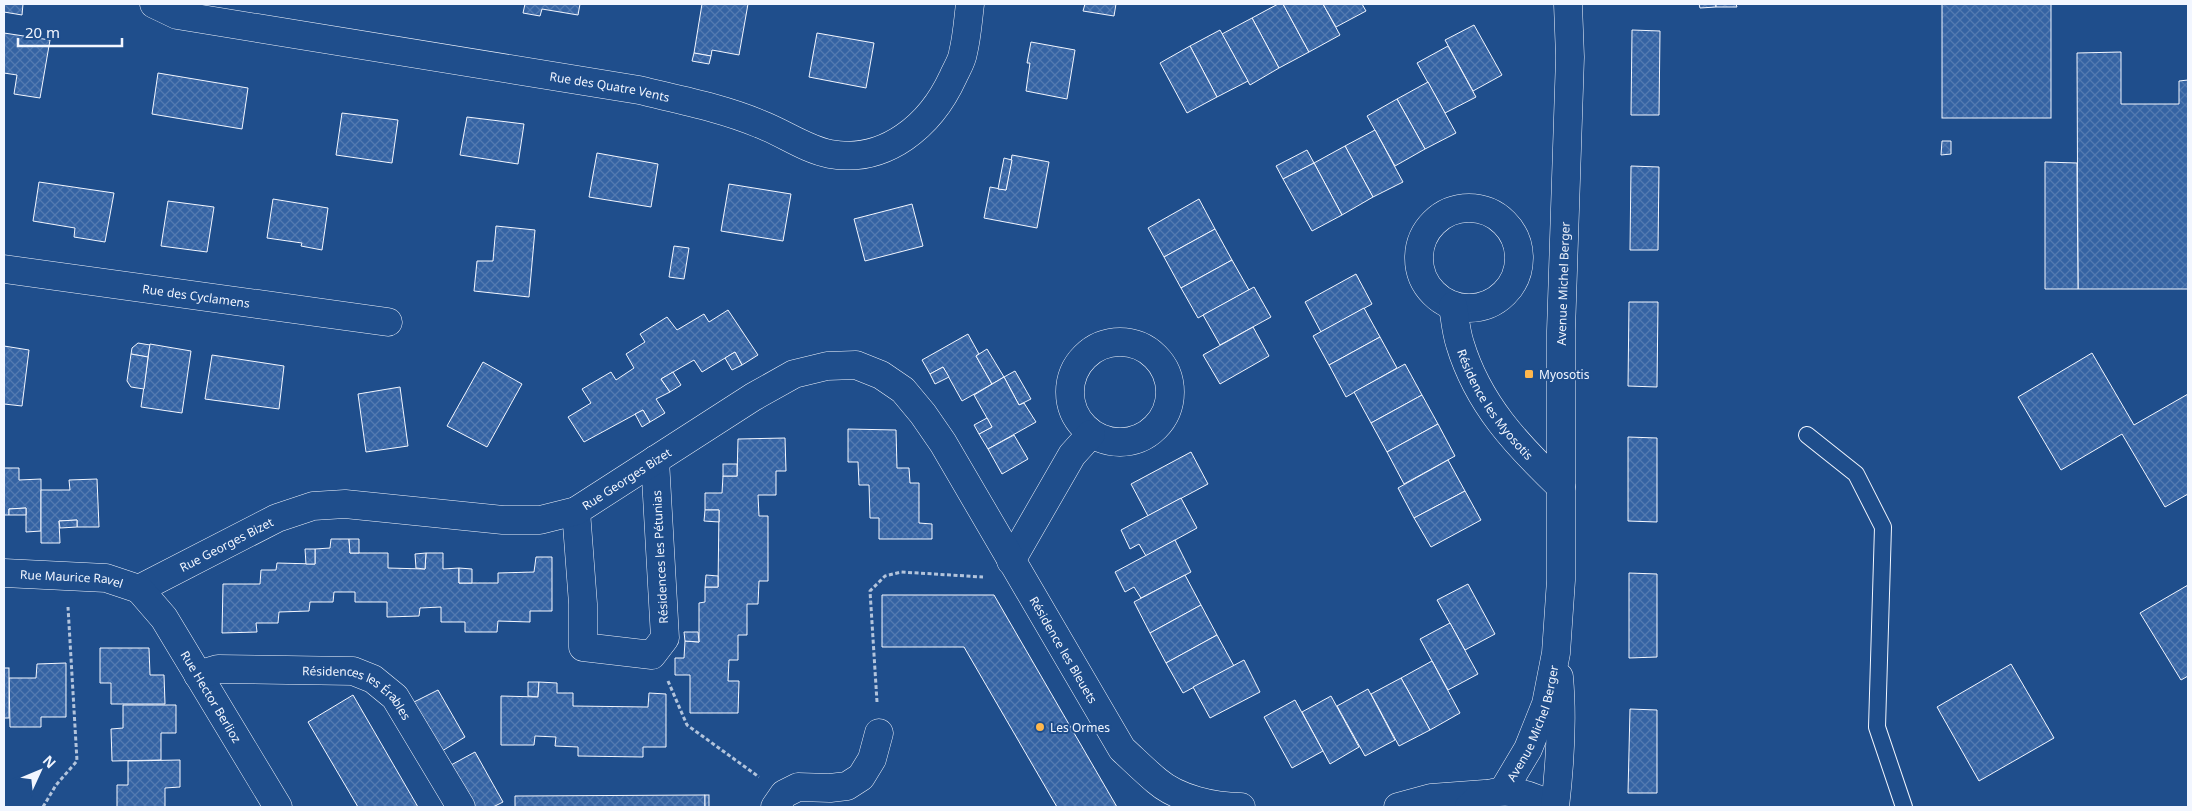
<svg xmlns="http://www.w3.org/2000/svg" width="2192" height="811" font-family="'Noto Sans',sans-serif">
<defs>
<pattern id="building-cross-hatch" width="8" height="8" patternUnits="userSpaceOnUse" patternTransform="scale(1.25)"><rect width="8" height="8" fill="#3563a3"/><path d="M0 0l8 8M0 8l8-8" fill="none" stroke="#537ab1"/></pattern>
</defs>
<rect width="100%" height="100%" fill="#1f4e8c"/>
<g fill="url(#building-cross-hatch)" stroke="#f2f6ff">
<path d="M4,4h19l-1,11 -18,-3z"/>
<path d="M525,4h55l-2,11 -36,-6 -2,7 -17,-3z"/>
<path d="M702,4h46l-9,51 -27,-5 -1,6 -17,-3z"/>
<path d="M1085,4h31l-2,12 -31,-5z"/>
<path d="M1278,4h5l26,48 -30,16 -27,-50z"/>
<path d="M1283,4h40l17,31 -31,17z"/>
<path d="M1323,4h39l4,7 -30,16z"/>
<path d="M1699,4h17v3l-16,1z"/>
<path d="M1716,4h20l1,3h-21z"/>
<rect x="1942" y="4" width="109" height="114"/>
<path d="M1252,18l27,50 -29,17 -28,-51z"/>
<path d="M1474,25l28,50 -29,16 -28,-51z"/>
<path d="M1220,30l28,51 -31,16 -27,-51z"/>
<path d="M1632,30l28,1 -1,84h-28z"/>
<path d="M4,33l46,7 -10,58 -26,-4 3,-19 -13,-2z"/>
<path d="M817,33l57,10 -8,45 -57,-11z"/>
<path d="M1031,42l44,8 -8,49 -41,-8 4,-28h-3z"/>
<path d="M1190,46l27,51 -30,16 -27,-50z"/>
<path d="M1448,46l28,51 -31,16 -28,-50z"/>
<path d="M2121,52v52h58v-23l9,-1v209h-110l-1,-236z"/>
<path d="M694,53l17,3 -2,8 -17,-3z"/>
<path d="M158,73l90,15 -6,41 -90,-15z"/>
<path d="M1428,82l28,51 -31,16 -28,-50z"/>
<path d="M1397,99l28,50 -30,17 -28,-50z"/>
<path d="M342,113l56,7 -6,43 -56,-8z"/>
<path d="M467,117l57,7 -6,40 -58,-9z"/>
<path d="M1375,130l28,52 -30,15 -28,-51z"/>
<path d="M1942,141h9v13l-10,1z"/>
<path d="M1345,146l28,51 -31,18 -28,-52z"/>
<path d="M1307,150l7,13 -31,16 -7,-13z"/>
<path d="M597,153l61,11 -7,43 -62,-10z"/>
<path d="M1012,155l37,7 -12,66 -53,-10 6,-31 16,3z"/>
<path d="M1004,158l8,2 -6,30 -8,-1z"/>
<path d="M2045,162l32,1 1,126h-33z"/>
<path d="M1314,163l28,52 -30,16 -29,-52z"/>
<path d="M1631,166l28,1 -1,83h-28z"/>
<path d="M39,182l75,11 -9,49 -31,-5 1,-9 -42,-7z"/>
<path d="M729,184l62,10 -8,47 -62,-10z"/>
<path d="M273,199l55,9 -6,42 -21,-4 1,-3 -35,-5z"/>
<path d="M1199,199l16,30 -51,28 -16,-29z"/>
<path d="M168,201l46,6 -7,45 -46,-6z"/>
<path d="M912,204l11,42 -58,15 -11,-42z"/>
<path d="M496,226l39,4 -6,67 -55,-6 3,-30h16z"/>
<path d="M1215,229l17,31 -51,28 -17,-31z"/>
<path d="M674,246l15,2 -5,31 -15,-2z"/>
<path d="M1232,260l17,30 -51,28 -17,-30z"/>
<path d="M1356,274l16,30 -51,28 -16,-30z"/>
<path d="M1254,287l17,30 -51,28 -17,-30z"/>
<path d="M1629,302h29l-1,85 -29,-1z"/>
<path d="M1364,308l16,29 -51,28 -16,-29z"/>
<path d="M728,310l30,45 -16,10 -7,-13 -33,20 -8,-12 -33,19 9,13 -14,7 9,14 -15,9 -7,-12 -59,32 -16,-25 23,-14 -9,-14 29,-17 5,8 18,-12 -8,-14 19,-12 -5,-8 27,-17 10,13 27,-16 5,8z"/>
<path d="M1253,327l16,29 -49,28 -17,-29z"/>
<path d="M968,334l11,20 -3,2 16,28 -30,17 -19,-34 -13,7 -8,-14z"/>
<path d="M1380,337l17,31 -51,29 -17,-32z"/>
<path d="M138,343l12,2 -2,12 -17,-3 1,-6z"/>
<path d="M150,344l41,7 -9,62 -41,-6z"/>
<path d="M4,346l25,4 -7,56 -18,-2z"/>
<path d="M987,349l17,28 -12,7 -16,-28z"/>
<path d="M735,352l7,13 -10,5 -7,-12z"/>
<path d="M2092,353l42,72 54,-31v100l-23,13 -43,-73 -61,36 -43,-73z"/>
<path d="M131,354l17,3 -4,32 -13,-2 -4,-6z"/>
<path d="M212,355l72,11 -5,43 -74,-10z"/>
<path d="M483,362l39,22 -35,63 -40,-21z"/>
<path d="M1405,364l17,31 -51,28 -17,-31z"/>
<path d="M943,367l6,10 -14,7 -5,-10z"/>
<path d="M1015,371l16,28 -12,6 -15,-28z"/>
<path d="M673,372l8,13 -11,7 -9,-13z"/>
<path d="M1004,377l15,28 5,-2 12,19 -48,27 -9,-15 13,-7 -18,-32z"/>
<path d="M400,387l8,59 -42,6 -8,-58z"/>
<path d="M1422,395l16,29 -51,28 -16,-29z"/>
<path d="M643,410l7,12 -8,5 -7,-13z"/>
<path d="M987,418l5,9 -13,7 -5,-9z"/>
<path d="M1438,424l17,32 -51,28 -17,-32z"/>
<path d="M848,429l48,1 1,38h12l1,15h9v40l13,1v15h-53v-21h-9l-1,-33h-10l-1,-23h-10z"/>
<path d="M1014,435l14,24 -26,15 -14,-25z"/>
<path d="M1628,437l29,1v84l-29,-1z"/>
<path d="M785,438l1,33h-10v24h-18l1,21h9v65h-9l-1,23h-11v31h-9v25h-9l-1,21h11l-1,32h-48v-38h-15v-17h9l1,-17 14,1v-39l6,-1v-15h13l1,-77h-14v-17h17l1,-17h14l1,-37z"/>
<path d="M1191,452l17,32 -60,32 -17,-32z"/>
<path d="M1448,460l17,31 -51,27 -16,-30z"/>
<rect x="723" y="464" width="14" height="12"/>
<path d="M4,468h15v12l22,-1v52l-15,1v-24l-17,1v6h-5z"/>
<path d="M97,479l2,48h-22v-7l-18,1 1,22h-19v-53h29l-1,-10z"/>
<path d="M1465,491l16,29 -50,27 -17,-29z"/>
<path d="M1181,498l16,30 -51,28 -7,-12 -9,5 -9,-19z"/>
<path d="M26,508v7h-17v-6z"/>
<path d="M705,510h14v12l-15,-1z"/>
<path d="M77,520v7l-17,1 -1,-7z"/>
<path d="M331,539h18l1,14h38v15l37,1 1,-16h17v16l16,-1v15h39v-10l36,-1 2,-15h16v54h-22v11l-32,-1 -1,11h-32v-10h-24v-15l-21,1 -1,8 -32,1v-15h-32v-10h-21l-1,10h-23l-1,9 -30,1 -1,11h-22l1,9 -35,1 1,-49h37l1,-14h15l1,-7 38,1v-15l15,-1z"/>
<path d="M349,539h10v14h-9z"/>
<path d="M1175,540l16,32 -50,26 -7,-11 -9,5 -10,-20z"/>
<path d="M305,549h10v15h-9z"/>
<path d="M426,553l-1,16 -9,-1 -1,-14z"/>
<path d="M459,568l13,1v14h-13z"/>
<path d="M1629,573l28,1v83l-28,1z"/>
<path d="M706,575l12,1v11h-13z"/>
<path d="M1185,575l16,30 -51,28 -16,-31z"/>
<path d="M1468,584l27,50 -30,16 -28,-50z"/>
<path d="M2188,585v91l-7,4 -41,-67z"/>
<path d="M882,595h112l123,212h-60l-93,-160h-82z"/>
<path d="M1201,605l16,30 -51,28 -16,-30z"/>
<path d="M1450,623l28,51 -30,16 -28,-51z"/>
<path d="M684,632h14l1,10 -14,-1z"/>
<path d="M1217,635l17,31 -51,27 -17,-30z"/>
<path d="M100,648h49l1,27h14l1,29h-54v-21h-11z"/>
<path d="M1244,660l16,32 -50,26 -17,-31z"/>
<path d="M1432,661l28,52 -30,17 -29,-52z"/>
<path d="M66,663v54h-25v10h-31l-1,-49h27l1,-14z"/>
<path d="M2011,664l43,74 -75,43 -42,-74z"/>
<rect x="4" y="668" width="5" height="50"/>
<path d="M1401,678l29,52 -31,16 -28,-52z"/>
<path d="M528,682h11l-1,15 -10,-1z"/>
<path d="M539,682l18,1v10h16v13l75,1 1,-14 17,1v53h-23v10l-65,-1v-9l-23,-1 1,-9 -21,-1 -1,9h-33v-49l37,1z"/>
<path d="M1368,689l27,51 -30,16 -28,-50z"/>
<path d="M438,690l27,47 -23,14 -28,-49z"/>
<path d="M353,695l65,112h-60l-50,-85z"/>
<path d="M1331,696l28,51 -29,17 -28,-52z"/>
<path d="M1295,700l28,51 -31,17 -28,-51z"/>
<path d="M123,705h53v28h-15v27l-49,1 -1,-32 12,-1z"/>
<path d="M1630,709l27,1v83h-29z"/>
<path d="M475,752l28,50 -10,5h-18l-24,-42z"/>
<path d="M180,760v27l-15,1v19h-48v-22h11v-24z"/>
<path d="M705,795v12h-190v-11z"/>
<rect x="705" y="795" width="4" height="12"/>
</g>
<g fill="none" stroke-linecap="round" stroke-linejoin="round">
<g stroke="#f2f6ff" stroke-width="18">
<path id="service" d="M1807,435l49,39 27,53 -6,200 27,80"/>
</g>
<g stroke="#f2f6ff" stroke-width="29">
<g id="minor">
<path id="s1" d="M154,4l23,11 462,75c41,10 83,18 121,34 24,9 45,25 70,30 56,10 101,-29 123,-77 3,-7 9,-16 10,-24 4,-16 5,-33 7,-49"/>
<circle cx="1469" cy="258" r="50"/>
<path id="s2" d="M4,269l384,53"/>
<path id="s3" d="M1453,306c2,13 3,26 7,38 18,60 57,101 101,143"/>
<circle cx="1120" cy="392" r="50"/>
<path d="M576,511l7,93v43l69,8 13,-17 -10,-178"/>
<path d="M1011,561l61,-106 19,-21"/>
<path id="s4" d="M4,573l102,5 33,11"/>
<path id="s5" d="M139,589l138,-71 36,-12 32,-2 158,16h37l36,-9 177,-114 41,-23 33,-8 29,-1 25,10 22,15 20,24 20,29 179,306c12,11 23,22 35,32 21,18 57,26 84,26"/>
<path id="s6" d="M139,589l25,29 114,189"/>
<path id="s7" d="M198,675l20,-6 135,2 20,8 22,18 66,110"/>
<path id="s8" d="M1503,791l25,-42 18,-45 10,-51 5,-73v-249l9,-274 -2,-53"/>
<path d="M775,807l9,-13 14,-7 32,1 17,-2 14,-9 11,-18 7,-26"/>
<path d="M1398,807l33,-9 54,-4"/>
<path d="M1469,807c22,-24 58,-16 83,0"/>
<path d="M1555,807c5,-43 8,-86 4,-130"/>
</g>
</g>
<g stroke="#b3c4dc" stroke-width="3" stroke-dasharray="4 2.5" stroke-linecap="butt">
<path d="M668,681l19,44 72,52"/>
<path d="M877,702l-7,-111 15,-15 16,-4 82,5"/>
<path d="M43,807l13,-22 21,-24 -9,-154"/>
</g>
<use href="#service" stroke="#1f4e8c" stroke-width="16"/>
<use href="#minor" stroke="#1f4e8c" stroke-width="28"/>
</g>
<g fill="#ffb74d" stroke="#1f4e8c" stroke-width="2">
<rect x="1524" y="369" width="10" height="10" rx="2.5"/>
<circle cx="1040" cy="727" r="5"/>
</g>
<g text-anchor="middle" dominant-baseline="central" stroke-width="4" stroke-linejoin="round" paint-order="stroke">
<g font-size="12" fill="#f2f6ff" stroke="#1f4e8c">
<text stroke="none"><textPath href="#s1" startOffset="464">Rue des Quatre Vents</textPath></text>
<text stroke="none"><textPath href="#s8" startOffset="519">Avenue Michel Berger</textPath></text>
<text stroke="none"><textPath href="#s2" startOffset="194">Rue des Cyclamens</textPath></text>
<text stroke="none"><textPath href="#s3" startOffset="109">Résidence les Myosotis</textPath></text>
<text stroke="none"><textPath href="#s5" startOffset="518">Rue Georges Bizet</textPath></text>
<text stroke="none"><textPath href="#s5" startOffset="98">Rue Georges Bizet</textPath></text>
<text transform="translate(660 557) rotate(-93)">Résidences les Pétunias</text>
<text stroke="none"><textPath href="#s4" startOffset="68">Rue Maurice Ravel</textPath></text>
<text stroke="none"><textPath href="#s5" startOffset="1138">Résidence les Bleuets</textPath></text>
<text stroke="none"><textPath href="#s6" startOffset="130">Rue Hector Berlioz</textPath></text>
<text stroke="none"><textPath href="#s7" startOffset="168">Résidences les Érables</textPath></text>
<text stroke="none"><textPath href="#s8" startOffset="75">Avenue Michel Berger</textPath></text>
</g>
<g font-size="12" fill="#f2f6ff" stroke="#1f4e8c" text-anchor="start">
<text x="1539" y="374">Myosotis</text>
<text x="1050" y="727">Les Ormes</text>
</g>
</g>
<rect width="2192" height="811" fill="none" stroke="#f2f6ff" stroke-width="10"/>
<g transform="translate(40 771) rotate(46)" stroke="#1f4e8c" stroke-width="4" paint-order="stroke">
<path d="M0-4L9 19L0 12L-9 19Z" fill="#f2f6ff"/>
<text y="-8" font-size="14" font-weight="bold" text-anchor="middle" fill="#f2f6ff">N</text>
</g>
<path d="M18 38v8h104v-8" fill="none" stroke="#f2f6ff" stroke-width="2.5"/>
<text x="25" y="38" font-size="15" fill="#f2f6ff" stroke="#1f4e8c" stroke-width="4" paint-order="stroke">20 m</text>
</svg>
